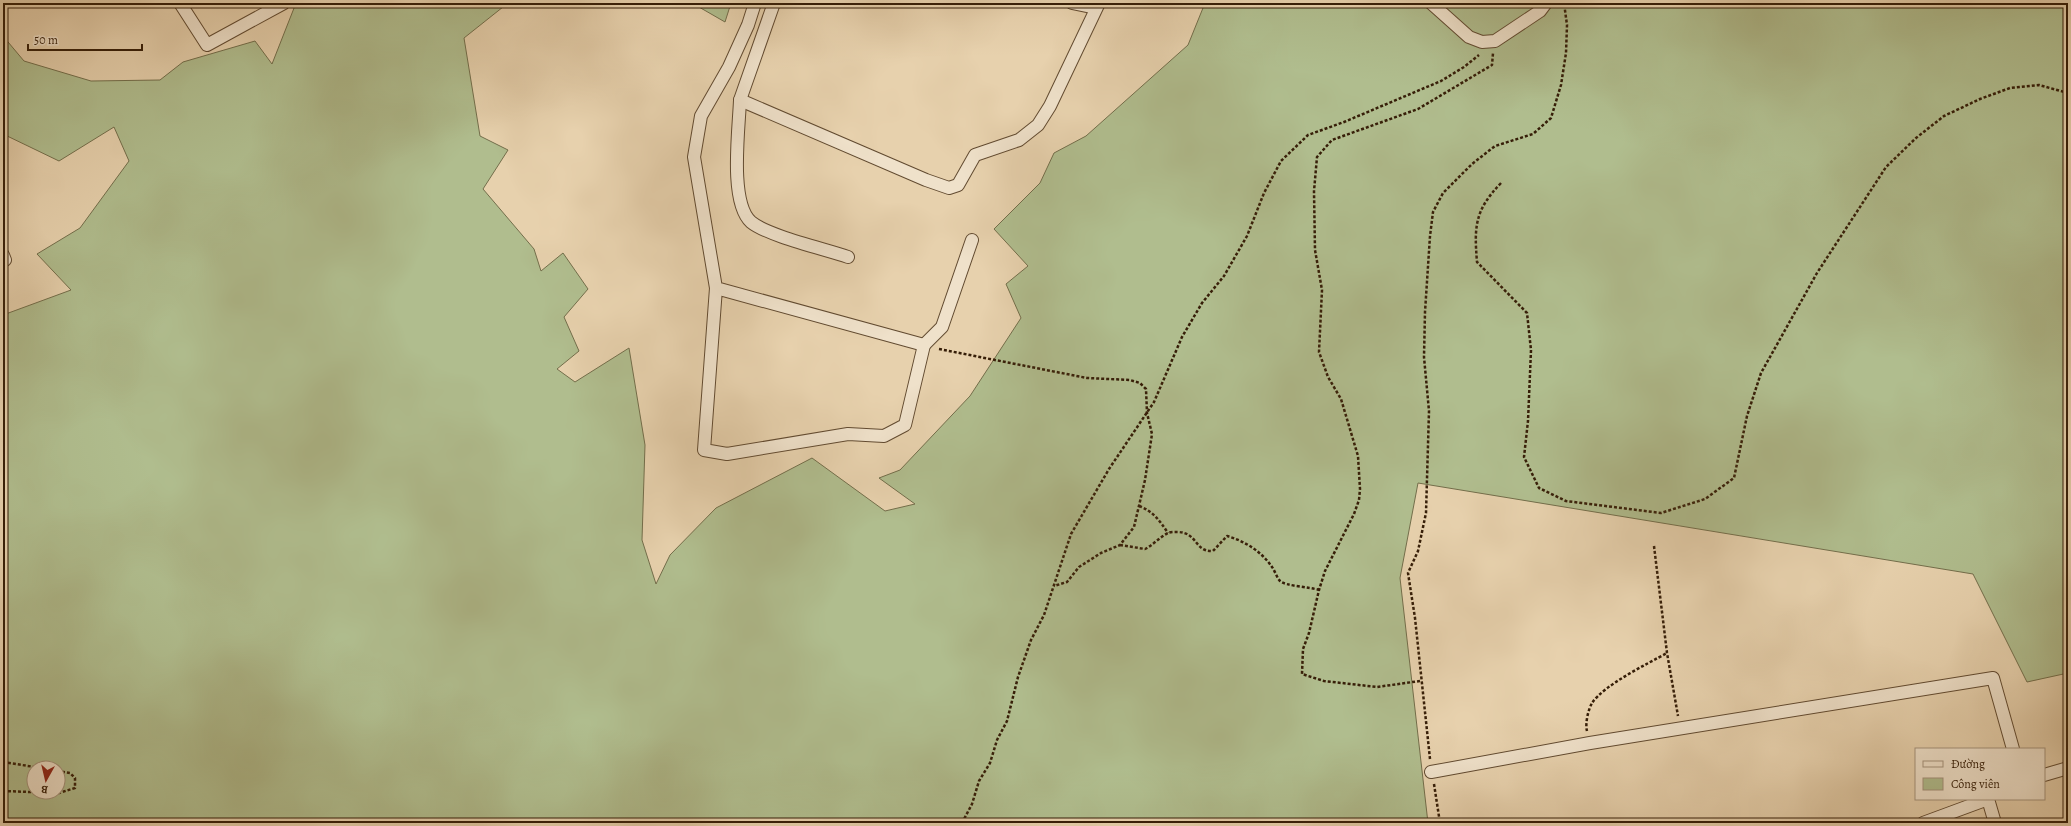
<svg xmlns="http://www.w3.org/2000/svg" width="2071" height="826" font-family="Alegreya,serif">
<rect width="100%" height="100%" fill="#e7d1ad"/>
<filter id="stains"><feTurbulence type="fractalNoise" baseFrequency=".005" numOctaves="4"/><feColorMatrix values="0 0 0 0 .2 0 0 0 0 .09 0 0 0 0 .02 0 0 0 .5 -.17"/></filter>
<radialGradient id="worn" r=".72"><stop offset=".6" stop-color="#630" stop-opacity="0"/><stop offset="1" stop-color="#630" stop-opacity=".3"/></radialGradient>
<g fill="#b0bd8e" stroke="#736e4b" fill-rule="evenodd">
<path d="M296,3h212l-44,35 16,98 28,14 -25,39 51,60 7,22 22,-18 25,36 -24,28 15,34 -22,18 18,13 54,-34 16,97 -3,95 14,44 14,-29 46,-47 96,-50 73,53 30,-7 -36,-26 21,-8 70,-74 51,-78 -15,-34 22,-18 -34,-37 46,-46 14,-30 32,-17 102,-91 17,-42h863v670l-41,9 -54,-108 -555,-91 -18,95 28,245h-1425v-508l68,-25 -34,-36 43,-26 49,-67 -15,-34 -55,34 -56,-27v-98l21,25 67,20 69,-1 23,-18 72,-21 17,23zM34,768h24v24h-24z"/>
<path d="M692,3h39l-6,19z"/>
</g>
<g fill="none" stroke-linecap="round" stroke-linejoin="round">
<g stroke="#624b31" stroke-width="14">
<g id="street">
<path d="M180,3l27,42 77,-42"/>
<path d="M774,3l-34,97 186,80 23,8 9,-3 17,-30 44,-15 19,-15 12,-19 49,-103"/>
<path d="M1072,3l24,5"/>
<path d="M1431,3l38,34 13,5 13,-1 45,-30 6,-8"/>
<path d="M740,100c-1,29 -11,102 11,122 17,14 74,27 97,35"/>
<path d="M3,255l2,5"/>
<path d="M716,288l208,57 -19,80 -21,11 -36,-2 -121,20 -23,-4 12,-162 -22,-131 7,-41 28,-49 19,-42 7,-22"/>
<path d="M924,345l18,-18 30,-87"/>
<path d="M1431,772l159,-29 403,-65 20,71"/>
<path d="M2044,775l24,-7"/>
<path d="M1923,823l65,-24 7,24"/>
</g>
</g>
<g stroke="#361e08" stroke-width="2.5" stroke-dasharray="3 2" stroke-linecap="butt">
<path d="M1501,183c-26,27 -27,43 -24,79l50,51 4,37 -3,71 -4,36 15,31 27,13 95,12 44,-14 29,-21 13,-62 14,-43 56,-100 69,-106 30,-29 28,-22 36,-17 30,-11 29,-3 29,8"/>
<path d="M939,349l148,29 43,2 10,3 6,6 1,24 5,21 -7,46 -11,47 -14,18 -19,8 -22,14 -12,15 -13,4"/>
<path d="M1139,506c14,5 21,15 29,27"/>
<path d="M1120,545l25,4c8,-4 15,-12 23,-16 2,-1 6,-1 9,-1 21,0 17,20 36,19l14,-15c18,5 35,16 45,31 3,4 5,11 8,14 5,5 30,6 39,9"/>
<path d="M1654,546l13,107 11,63"/>
<path d="M1420,681l-43,6 -53,-6 -22,-7 1,-25 6,-16 10,-43 6,-19 29,-57 5,-14 1,-11 -2,-33 -17,-57 -13,-22 -9,-25 3,-62 -7,-40 -1,-59 3,-34 15,-17 86,-31 74,-44 1,-12"/>
<path d="M1587,731c-2,-7 1,-21 5,-28 12,-18 55,-39 75,-50"/>
<path d="M1430,759l-15,-141 -7,-45 10,-22 8,-38 3,-102 -5,-54 1,-45 5,-76 3,-24 10,-19 29,-29 23,-18 38,-12 18,-16 10,-33 5,-32 1,-28 -3,-22"/>
<path d="M3,762l38,6"/>
<path d="M1434,784l6,39"/>
<path d="M3,791l56,2 16,-5v-10l-5,-5 -12,-2"/>
<path d="M962,823l10,-19 7,-23 11,-18 7,-23 10,-19 11,-44 13,-37 13,-25 27,-81 38,-65 45,-67 28,-65 20,-34 22,-27 23,-40 17,-43 17,-32 27,-26 36,-13 97,-41 23,-14 15,-12"/>
</g>
<use href="#street" stroke="#efe1ca" stroke-width="12"/>
</g>
<rect width="2071" height="826" fill="none" stroke="#e7d1ad" stroke-width="16"/>
<rect x="4" y="4" width="2063" height="818" fill="none" stroke="#361e08" stroke-width="2"/>
<rect x="8" y="8" width="2055" height="810" fill="none" stroke="#361e08"/>
<rect x="1915" y="748" width="130" height="52" fill="#efe1ca" stroke="#a5937c"/>
<rect x="1923" y="761" width="20" height="6" fill="#efe1ca" stroke="#a5937c"/>
<text x="1951" y="768" font-size="12" fill="#361e08">Đường</text>
<rect x="1923" y="778" width="20" height="12" fill="#b0bd8e" stroke="#a5937c"/>
<text x="1951" y="788" font-size="12" fill="#361e08">Công viên</text>
<g transform="translate(46 780) rotate(188)"><circle r="19" fill="#efe1ca" stroke="#a5937c"/>
<path d="M0-3L7 15L0 10L-7 15Z" fill="#8f2418"/>
<text y="-6" font-size="11" font-weight="bold" text-anchor="middle" fill="#361e08">B</text>
</g>
<path d="M28 44v6h114v-6" fill="none" stroke="#361e08" stroke-width="2"/>
<text x="34" y="44" font-size="12" fill="#361e08" stroke="#efe1ca" stroke-width="3" paint-order="stroke">50 m</text>
<rect width="100%" height="100%" filter="url(#stains)"/>
<rect width="100%" height="100%" fill="url(#worn)"/>
</svg>
